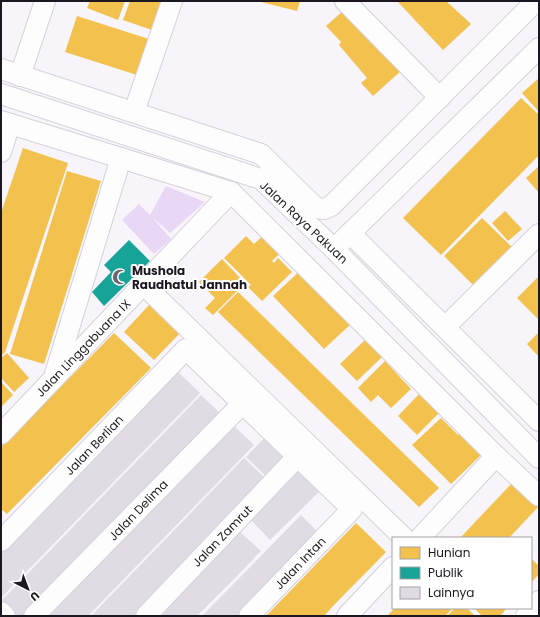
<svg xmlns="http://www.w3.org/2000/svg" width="540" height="617" font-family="Poppins,sans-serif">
<rect width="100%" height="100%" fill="#f7f4fa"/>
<path fill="#e9d7f6" d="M166,186l39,16 -35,31 -18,-16 19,22 -17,15 -32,-34 17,-16 11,11z"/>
<g fill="#f2c14e">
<path d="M90,1h35l-7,19 -31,-12z"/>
<path d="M130,1h32l-10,29 -29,-10z"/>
<path d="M257,1h43l-3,10z"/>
<path d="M397,1h49l25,23 -28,26z"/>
<path d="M344,10l59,59 -30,27 -12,-13 6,-5 -28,-33 2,-3 -15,-16z"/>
<path d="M77,16l72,23 -12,36 -72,-23z"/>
<path d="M539,78v34l-17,-19z"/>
<path d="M521,98l18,17v40l-98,100 -38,-37z"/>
<path d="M23,148l45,15 -63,189 -4,4v-143z"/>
<path d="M539,166v27l-13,-15z"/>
<path d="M67,171l34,10 -57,183 -34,-10z"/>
<path d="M505,211l17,18 -14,12 -16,-18z"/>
<path d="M482,218l32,31 -38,39 -32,-32z"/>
<path d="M265,234l17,17 -10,10 2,2 4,-5 14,14 -30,29 -14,-14 3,-2 -27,-27 22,-22 8,8z"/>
<path d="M222,259l23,24 -32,32 -8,-7 10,-10 -16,-16z"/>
<path d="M303,268l51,53 -30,28 -51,-53z"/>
<path d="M539,276v44l-22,-22z"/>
<path d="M238,292l201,196 -20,19 -201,-195z"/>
<path d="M150,304l31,28 -27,28 -30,-28z"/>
<path d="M539,332v25l-12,-13z"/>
<path d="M114,333l37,35 -144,146 -6,-5v-62z"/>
<path d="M365,340l17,17 -25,24 -17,-17z"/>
<path d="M7,353l22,25 -15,14 -13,-14v-20z"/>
<path d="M385,361l26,28 -20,19 -13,-13 -7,7 -13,-14z"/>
<path d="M1,382l12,13 -12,12z"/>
<path d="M422,391l20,19 -25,25 -19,-19z"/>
<path d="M441,418l17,17 2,-2 21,22 -30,29 -39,-39z"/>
<path d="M515,480l24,23v3l-30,32h-49z"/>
<path d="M356,523l30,29 -53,54 -9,10h-58z"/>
<path d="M531,558l8,8v8l-8,9z"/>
<path d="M395,608h58l-8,8h-58z"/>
<path d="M455,608h12l8,8h-28z"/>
<path d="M474,608h33l-7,8h-18z"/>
</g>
<path fill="#17a398" d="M129,240l21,21 -46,45 -12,-14 19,-20 -7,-7z"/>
<g fill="#e1dce4">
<path d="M177,371l23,22 -199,205v-46z"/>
<path d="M201,395l23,22 -192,199h-14l-16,-16z"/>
<path d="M230,422l24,23 -166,171h-45z"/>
<path d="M271,431l23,22 -25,26 -23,-22z"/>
<path d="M244,458l23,22 -115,120 -16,16h-45z"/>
<path d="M301,465l22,23 -53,52 -22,-23z"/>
<path d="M301,515l21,21 -78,80h-42z"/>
<path d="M240,532l21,19 -26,27 -38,38h-40z"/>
</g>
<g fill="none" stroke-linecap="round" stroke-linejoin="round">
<g stroke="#d5d0d9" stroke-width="22">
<g id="minor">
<path d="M345,1l95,97"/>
<path d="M1,69l260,85 55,54 8,1 7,-3 205,-205"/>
<path d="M20,76l25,-75"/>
<path d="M1,94l260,85 73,70 205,209"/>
<path d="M134,112l38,-111"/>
<path d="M1,121l230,71 265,264"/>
<path d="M1,152l9,-28"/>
<path d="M350,233l189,188"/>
<path d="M334,249l205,-201"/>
<path d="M144,285l260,253"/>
<path d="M445,327l94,-93"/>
<path d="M55,374l66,-216"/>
<path d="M1,434l230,-242"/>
<path d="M420,538l76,-82 43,40"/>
<path d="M1,541l185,-192 166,160 -103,107"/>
<path d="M1,612l4,4"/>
<path d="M34,616l209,-213"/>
<path d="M146,616l152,-160"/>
<path d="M347,616l46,-49"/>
<path d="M526,616l13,-15"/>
</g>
</g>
<use href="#minor" stroke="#fefdfe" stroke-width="20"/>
</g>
<defs>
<g id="mosque-bare" transform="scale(1.2)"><path d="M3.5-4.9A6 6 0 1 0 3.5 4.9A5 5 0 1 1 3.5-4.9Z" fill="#69646d" stroke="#fff" stroke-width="2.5" paint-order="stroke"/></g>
</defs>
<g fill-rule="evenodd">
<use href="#mosque-bare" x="120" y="277"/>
</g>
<g text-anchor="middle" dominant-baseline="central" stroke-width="4" stroke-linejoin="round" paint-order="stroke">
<g font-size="12" fill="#1d1721" stroke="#fff">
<text transform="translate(304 222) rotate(43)">Jalan Raya Pakuan</text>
<text transform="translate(83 348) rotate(-46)">Jalan Linggabuana IX</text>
<text transform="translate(94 445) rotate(-46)">Jalan Berlian</text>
<text transform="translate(138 510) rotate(-46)">Jalan Delima</text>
<text transform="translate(222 536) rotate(-46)">Jalan Zamrut</text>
<text transform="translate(300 563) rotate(-46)">Jalan Intan</text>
</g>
<g font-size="12" font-weight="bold" fill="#1d1721" stroke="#fff" text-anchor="start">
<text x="132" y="270">Mushola<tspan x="132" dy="14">Raudhatul Jannah</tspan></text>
</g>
</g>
<rect width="540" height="617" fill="none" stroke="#1d1721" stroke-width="4"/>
<rect x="392" y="537" width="140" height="72" fill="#ffffff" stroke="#a5a2a6"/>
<rect x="400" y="547" width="20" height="12" fill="#f2c14e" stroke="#a5a2a6"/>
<text x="428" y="557" font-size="12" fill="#1d1721">Hunian</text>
<rect x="400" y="567" width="20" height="12" fill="#17a398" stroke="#a5a2a6"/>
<text x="428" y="577" font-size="12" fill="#1d1721">Publik</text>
<rect x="400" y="587" width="20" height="12" fill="#e1dce4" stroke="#a5a2a6"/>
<text x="428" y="597" font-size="12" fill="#1d1721">Lainnya</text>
<g transform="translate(28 589) rotate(138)" stroke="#ffffff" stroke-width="3" paint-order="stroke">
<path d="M0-3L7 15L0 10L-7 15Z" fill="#1d1721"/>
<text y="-6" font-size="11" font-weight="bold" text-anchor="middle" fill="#1d1721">U</text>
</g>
</svg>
